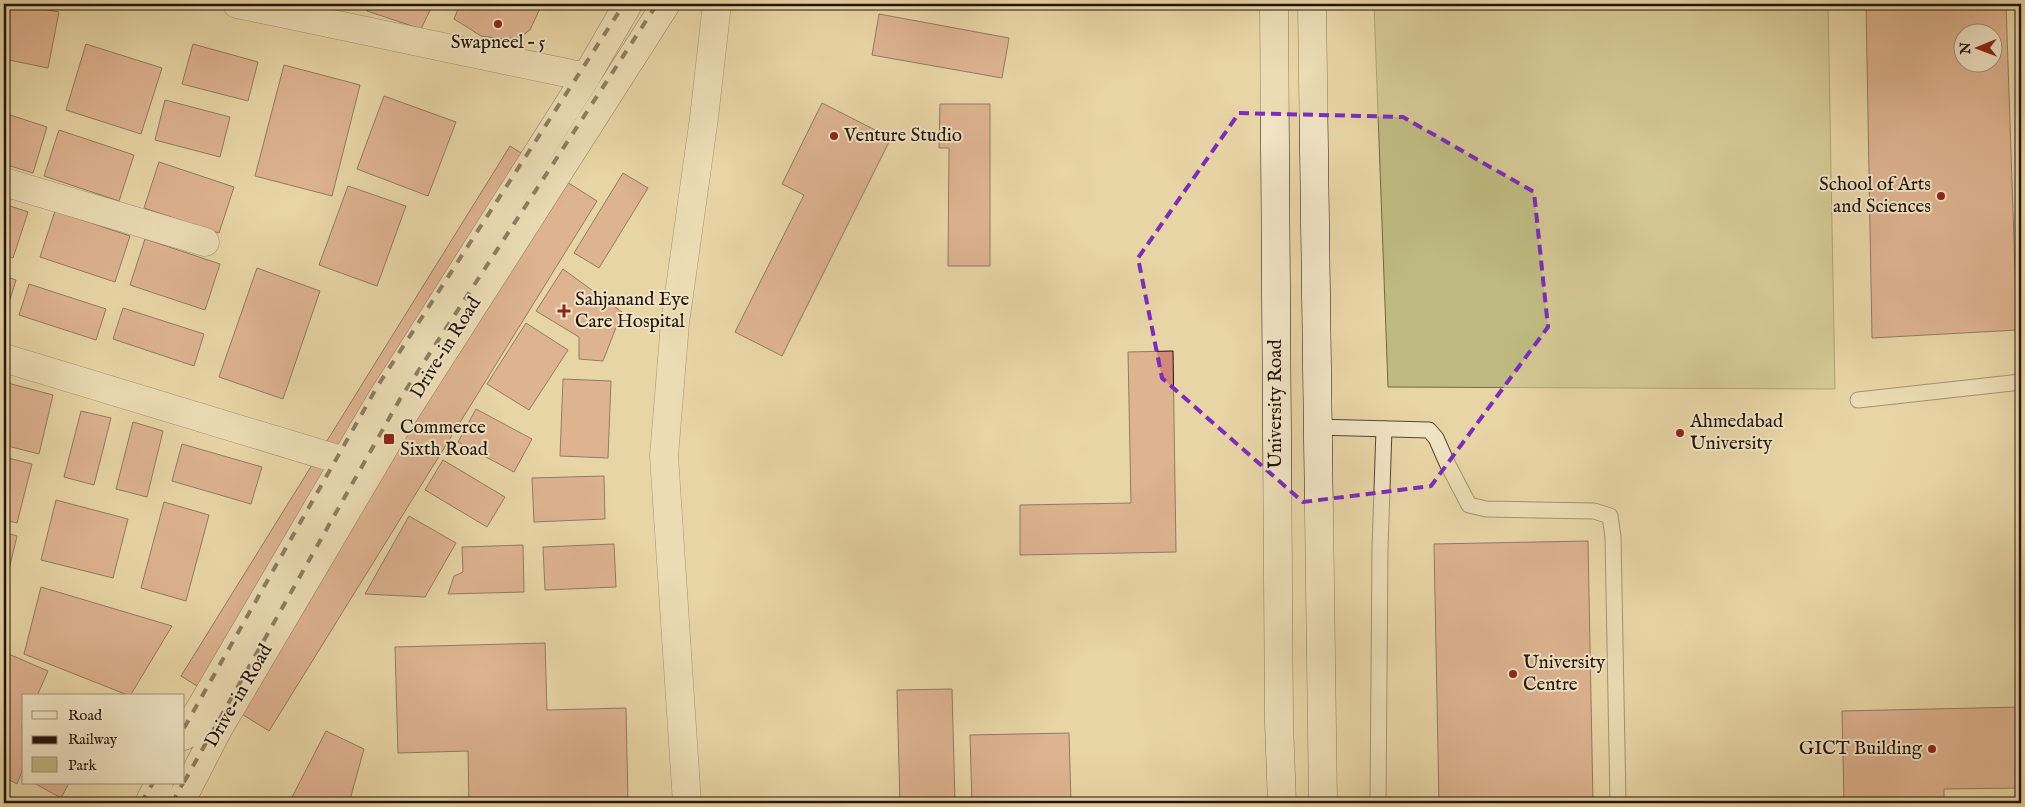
<svg xmlns="http://www.w3.org/2000/svg" width="2025" height="807" font-family="'IM FELL English',serif">
<rect width="100%" height="100%" fill="#e8d5a6"/>
<filter id="stains"><feTurbulence type="fractalNoise" baseFrequency=".004" numOctaves="4"/><feColorMatrix values="0 0 0 0 .2 0 0 0 0 .09 0 0 0 0 .02 0 0 0 .5 -.17"/></filter>
<radialGradient id="worn" r=".72"><stop offset=".6" stop-color="#630" stop-opacity="0"/><stop offset="1" stop-color="#630" stop-opacity=".3"/></radialGradient>
<path fill="#bebb81" stroke="#706847" d="M1374,4h454l7,385 -447,-2z"/>
<g fill="#d28977" stroke="#22140d" fill-rule="evenodd">
<path d="M4,4h12l43,8 -11,56 -44,-9z"/>
<path d="M369,4h64l-12,25 -54,-18z"/>
<path d="M460,4h82l-12,26 -10,7 -16,2 -23,-3 -27,-17z"/>
<path d="M1866,4h140l11,326 -145,8zM1962,32h30v30h-30z"/>
<path d="M879,14l130,24 -7,40 -130,-23z"/>
<path d="M86,44l76,24 -21,66 -75,-24z"/>
<path d="M193,44l65,18 -10,39 -66,-17z"/>
<path d="M284,65l76,20 -28,111 -77,-20z"/>
<path d="M384,96l72,26 -28,74 -71,-27z"/>
<path d="M165,100l65,17 -10,40 -65,-17z"/>
<path d="M822,103l69,35 -109,218 -47,-24 69,-137 -22,-11z"/>
<path d="M940,104h50v162h-42l1,-118h-10z"/>
<path d="M4,113l43,14 -14,46 -29,-9z"/>
<path d="M59,130l75,25 -15,46 -75,-25z"/>
<path d="M510,146l87,55 -328,530 -88,-55z"/>
<path d="M159,162l75,25 -15,46 -75,-25z"/>
<path d="M623,173l25,15 -49,80 -25,-15z"/>
<path d="M348,186l58,20 -29,80 -58,-21z"/>
<path d="M4,204l24,8 -15,46 -9,-3z"/>
<path d="M55,211l75,25 -15,46 -75,-25z"/>
<path d="M145,239l75,25 -15,46 -75,-25z"/>
<path d="M257,268l63,23 -37,108 -64,-22z"/>
<path d="M563,269l59,43 -19,49 -24,-2v-22l-43,-26z"/>
<path d="M4,276l12,4 -10,32 -2,-1z"/>
<path d="M29,284l77,25 -10,31 -77,-25z"/>
<path d="M123,308l81,26 -10,32 -81,-27z"/>
<path d="M526,323l42,27 -39,60 -42,-26z"/>
<path d="M1173,351l3,201 -156,3v-50l111,-2 -3,-151z"/>
<path d="M563,379l48,2 -3,77 -48,-2z"/>
<path d="M4,382l49,13 -14,59 -35,-9z"/>
<path d="M476,409l56,30 -18,33 -56,-30z"/>
<path d="M81,411l30,7 -17,67 -30,-8z"/>
<path d="M133,422l30,9 -16,66 -31,-8z"/>
<path d="M182,444l80,23 -11,37 -79,-23z"/>
<path d="M4,457l28,7 -15,59 -13,-3z"/>
<path d="M443,460l62,37 -18,30 -62,-37z"/>
<path d="M604,476l1,43 -71,3 -2,-44z"/>
<path d="M56,500l72,19 -15,59 -72,-18z"/>
<path d="M164,502l45,13 -23,86 -45,-13z"/>
<path d="M409,516l47,27 -31,54 -60,-3z"/>
<path d="M4,532l13,4 -13,54z"/>
<path d="M1588,541l5,262h-154l-5,-259z"/>
<path d="M614,544l2,43 -71,3 -2,-43z"/>
<path d="M523,545l1,47 -76,2 6,-18 9,-4 -1,-25z"/>
<path d="M41,587l131,39 -42,70 -106,-42z"/>
<path d="M545,643l2,67 79,-2 2,95h-159l-1,-52 -70,2 -3,-106z"/>
<path d="M4,652l44,19 -11,25h-13l-2,33 2,1v36l-7,18 -13,-7z"/>
<path d="M952,689l3,114h-55l-3,-113z"/>
<path d="M2021,707v81l-77,1v14h-100l-2,-92z"/>
<path d="M326,731l38,18 -15,54h-60z"/>
<path d="M1069,733l2,70h-99l-2,-68z"/>
<path d="M34,783h35l-8,15z"/>
</g>
<g fill="none" stroke-linecap="round" stroke-linejoin="round">
<g stroke="#544433" stroke-width="17">
<g id="lane">
<path d="M1858,400l163,-18"/>
<path d="M1316,427l113,3 7,8 11,25 22,42 17,4 108,2 16,5 3,21 5,266"/>
<path d="M1378,803l2,-254 4,-120"/>
</g>
</g>
<g stroke="#544433" stroke-width="29">
<g id="street">
<path d="M237,4l349,73"/>
<path d="M4,182l201,60"/>
<path d="M4,358l340,103"/>
<path d="M687,803l-23,-347 11,-133 29,-205 13,-114"/>
</g>
</g>
<g stroke="#22140d" stroke-width="29">
<g id="secondary">
<path d="M1274,4l5,719 3,80"/>
<path d="M1312,4l11,799"/>
<path d="M184,736l195,-333 207,-326 42,-73"/>
<path d="M149,803l10,-20"/>
<path d="M180,803l37,-72 185,-314 264,-413"/>
</g>
</g>
<use href="#lane" stroke="#f0e4c5" stroke-width="15"/>
<use href="#street" stroke="#f0e4c5" stroke-width="28"/>
<use href="#secondary" stroke="#f0e4c5" stroke-width="28"/>
<g stroke="#22140d" stroke-width="4" stroke-dasharray="9 9" stroke-linecap="butt">
<path d="M184,728l193,-341 247,-383"/>
<path d="M184,782l216,-383 257,-395"/>
<path d="M141,803l12,-20"/>
<path d="M172,803l11,-20"/>
</g>
</g>
<path d="M0 0H2025V807H0ZM1239,113l164,4 131,75 14,135 -117,159 -128,16 -141,-124 -24,-120z" fill="#e8d5a6" fill-opacity=".55" fill-rule="evenodd"/>
<path fill="none" stroke="#7b2cbf" stroke-width="4" stroke-dasharray="10 6" stroke-linejoin="round" d="M1239,113l164,4 131,75 14,135 -117,159 -128,16 -141,-124 -24,-120z"/>
<g fill="#8f2418" stroke="#f0e4c5" stroke-width="2">
<circle cx="498" cy="24" r="5"/>
<circle cx="834" cy="136" r="5"/>
<circle cx="1941" cy="196" r="5"/>
<path d="M561.5 303.5h5v5h5v5h-5v5h-5v-5h-5v-5h5z"/>
<circle cx="1680" cy="433" r="5"/>
<rect x="383" y="433" width="12" height="12" rx="2.5"/>
<circle cx="1513" cy="674" r="5"/>
<circle cx="1932" cy="749" r="5"/>
</g>
<g text-anchor="middle" dominant-baseline="central" stroke-width="4" stroke-linejoin="round" paint-order="stroke">
<g font-size="19" fill="#22140d" stroke="#f0e4c5" text-anchor="start">
<text x="498" y="43" text-anchor="middle">Swapneel – 5</text>
<text x="844" y="136">Venture Studio</text>
<text x="1931" y="185" text-anchor="end">School of Arts<tspan x="1931" dy="22">and Sciences</tspan></text>
<text x="575" y="300">Sahjanand Eye<tspan x="575" dy="22">Care Hospital</tspan></text>
<text x="1690" y="422">Ahmedabad<tspan x="1690" dy="22">University</tspan></text>
<text x="400" y="428">Commerce<tspan x="400" dy="22">Sixth Road</tspan></text>
<text x="1523" y="663">University<tspan x="1523" dy="22">Centre</tspan></text>
<text x="1922" y="749" text-anchor="end">GICT Building</text>
</g>
<g font-size="19" fill="#22140d" stroke="#f0e4c5">
<text transform="translate(446 348) rotate(-58)">Drive-in Road</text>
<text transform="translate(1276 404) rotate(-90)">University Road</text>
<text transform="translate(239 696) rotate(-60)">Drive-in Road</text>
</g>
</g>
<rect width="2025" height="807" fill="none" stroke="#e8d5a6" stroke-width="20"/>
<rect x="5" y="5" width="2015" height="797" fill="none" stroke="#22140d" stroke-width="2.5"/>
<rect x="10" y="10" width="2005" height="787" fill="none" stroke="#22140d"/>
<rect x="22" y="694" width="162" height="90" fill="#f0e4c5" stroke="#9e917b"/>
<rect x="32" y="711" width="25" height="8" fill="#f0e4c5" stroke="#9e917b"/>
<text x="68" y="720" font-size="15" fill="#22140d">Road</text>
<rect x="32" y="736" width="25" height="8" fill="#22140d" stroke="#9e917b"/>
<text x="68" y="744" font-size="15" fill="#22140d">Railway</text>
<rect x="32" y="757" width="25" height="15" fill="#bebb81" stroke="#9e917b"/>
<text x="68" y="770" font-size="15" fill="#22140d">Park</text>
<g transform="translate(1978 48) rotate(269)"><circle r="24" fill="#f0e4c5" stroke="#9e917b"/>
<path d="M0-4L9 19L0 12L-9 19Z" fill="#8f2418"/>
<text y="-8" font-size="14" font-weight="bold" text-anchor="middle" fill="#22140d">N</text>
</g>
<rect width="100%" height="100%" filter="url(#stains)"/>
<rect width="100%" height="100%" fill="url(#worn)"/>
</svg>
